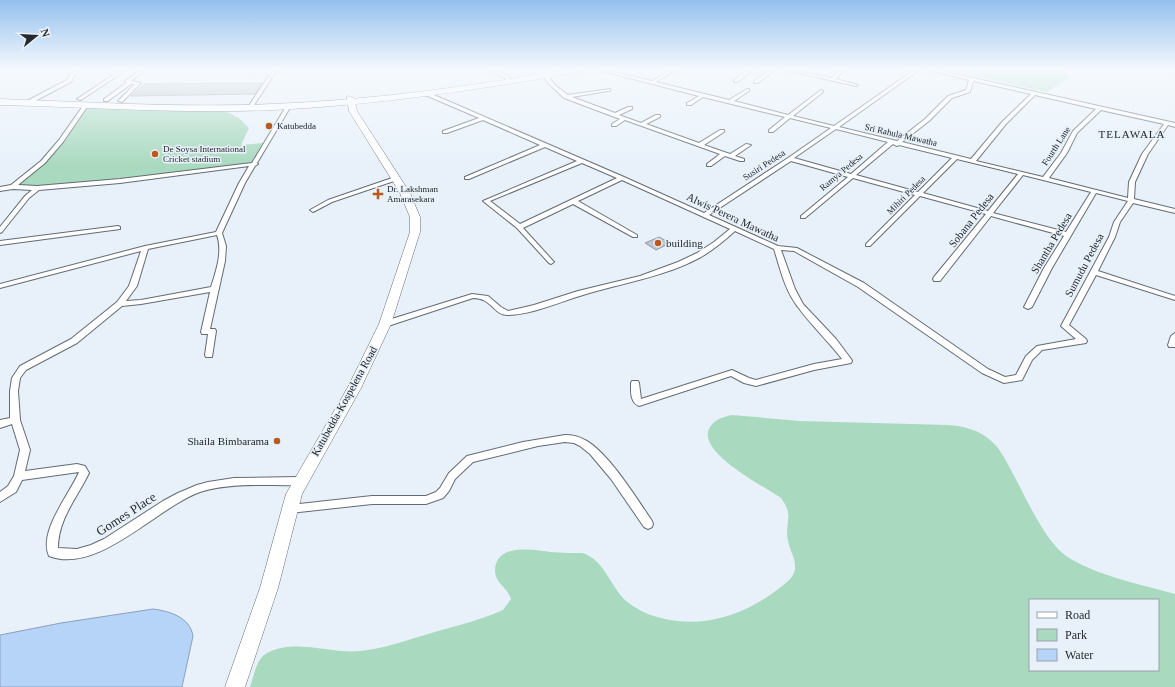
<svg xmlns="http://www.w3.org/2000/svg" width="1175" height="687" font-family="'Times New Roman',serif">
<rect width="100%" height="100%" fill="#e8f1fa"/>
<g fill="#a9d9bf" fill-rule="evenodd">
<path d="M952,70h113l5,7 -23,15 -96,-21z"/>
<path d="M87,108l138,3 14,7 10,10 -8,17 23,-2 -11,20 -210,24 -27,-1 29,-23 20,-22z"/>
<path d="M732,415l68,6 148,4c15,1 31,5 42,15 10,8 15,19 21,30 13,24 30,62 48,80 24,23 84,35 116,44v93h-925c4,-11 6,-28 17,-34 28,-15 63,1 93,-2 22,-2 44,-10 65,-16 26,-8 53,-14 78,-25l8,-11c-3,-11 -16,-16 -16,-28 0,-29 40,-21 56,-19 10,1 21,1 31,1 22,6 28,33 44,48 10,8 22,14 35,17 41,11 83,-3 116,-28 6,-5 14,-10 17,-17 4,-12 -4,-21 -6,-32 -4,-19 7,-24 -7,-43 -17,-12 -83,-45 -72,-69 5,-10 14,-12 23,-14zM1030,600h128v70h-128z"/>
</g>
<path fill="#b6d3f8" stroke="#8aa0bb" d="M153,609c16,2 37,8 40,27l-11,51h-182v-52l61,-12z"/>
<g fill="#bdc6cf" stroke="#929ba3">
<path d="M262,83l-7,11 -124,2 14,-12z"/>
<path d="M659,237l11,6 -14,7 -11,-7z"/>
</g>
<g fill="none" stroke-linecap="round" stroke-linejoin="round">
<g stroke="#636b73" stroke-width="2">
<g id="street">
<path d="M73,70h4l-6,12 -40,21h-4v-2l40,-21z"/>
<path d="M121,70h5l-45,30 -4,-1z"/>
<path d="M140,70h5l-14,11 10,2 -19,19 -4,-1 17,-17h-4l-23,17h-4v-2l22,-16 -1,-2z"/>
<path d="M273,70h4l-23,35h-4v-1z"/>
<path d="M487,70h6l16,6 2,5 -4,1 -2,-4z"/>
<path d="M598,70h8l46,11 18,-11h5l-19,12 73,18 18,-11h2v2l-15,10 54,14 33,-25 2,1v1l-30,24 41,10 80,-56h5l-80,57 58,14 28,-22 23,-23 18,-6 3,-10 -40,-10h8l238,53v4l-7,-2 -20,29 -13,28 -1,17 41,10v4l-42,-10 -13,19 -5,15 -17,34 77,25v4l-79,-25 -27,50 17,14 1,2 -1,2 -44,7 -10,10 -10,20 -18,3 -22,-10 -124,-86 -64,-36 -13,-1 14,39 8,15 33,35 15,20 1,2 -1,2 -37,7 -58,16 -12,-3 -13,-7 -92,30c-9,-4 -8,-14 -8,-23l1,-2h6l1,2 2,16 91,-29 17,8 7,2 58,-16 28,-5c-14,-18 -31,-34 -44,-52 -13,-16 -18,-39 -24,-58l-39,-18c-11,10 -22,19 -34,26 -37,20 -79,26 -118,38 -24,7 -49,19 -74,20 -16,1 -16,-17 -36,-17l-85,28h-6l-1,-2 1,-2 90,-28 16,2 13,11 7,4 26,-6 44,-14 62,-15 38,-14 19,-9 17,-11 16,-13 -108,-49 -44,21 59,34v2h-4l-60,-33 -50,24 31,34 -3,2 -2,-1 -32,-35 -34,-27 94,-40 -32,-14 -76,32h-4v-2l75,-32 -57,-25 -36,13h-4v-2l36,-13 -56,-24v-2h4l197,85 80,36 84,-55 43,-30 -41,-10 -17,14h-4v-2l16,-13 -82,-20 -12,8h-4v-2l12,-7zM973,81l58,13 -29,28 -31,37 -69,-17 27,-21 23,-23 18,-6zM1035,95l61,14 -23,22 -12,22 -18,24 -67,-16 30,-37zM1101,110l63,14 -22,30 -13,28 -1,16 -79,-20 18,-25 10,-20zM836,129l52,13 -37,32 -57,-16zM893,144l4,2 2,-1 53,13 -34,34 -62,-17zM957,159l61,15 -30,37 -65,-18zM791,161l57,16 -47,39v2h4l48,-40 62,17 -49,49v2h4l50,-50 66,18 -52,63 -1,2 1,2h6l51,-65 73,20 -20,32 -20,39 4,2 4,-2 20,-39 44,-75 32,8 -14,21 -5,15 -48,89 15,13 -39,7 -11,10 -10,19 -11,2 -17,-8 -124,-86 -67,-35 -19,-2 -69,-31zM582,163l35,15 -97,46 -30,-23zM1023,175l68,17 -25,40 -73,-19z"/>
<path d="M747,70h5l-14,12h-4v-2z"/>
<path d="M770,70h5l-17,13h-4v-2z"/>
<path d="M785,70h8l39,8 8,-8h4l-8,9 22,6 -2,1z"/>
<path d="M543,75h4l9,11 12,9 42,-6v2h-2l-36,6 43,16 13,-6h4v2l-13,6 22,8 15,-8h4v2l-14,7 53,19 21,-13h4v2l-20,13 26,9 16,-10 5,1 -16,11 9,3v2h-4l-15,-5 -14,10h-4v-2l13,-10 -95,-34 -9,6h-4v-2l8,-5 -56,-21 -15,-14 -6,-8z"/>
<path d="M85,103l4,1 -26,38 -18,21 -27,22 19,1 83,-7 132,-16 35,-58 4,1 -34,57 1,1 -3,2 -10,17 -23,50 4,13 -1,15 -15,68h5l1,2 -4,26h-6l-1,-2 3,-21h-6l-1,-2 9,-40 -69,12 -19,2 -45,37 -51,27 -6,8 -2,13 2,29 10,30 -5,21 52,-7 8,2 4,7c-12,25 -31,46 -31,75l19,1 14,-4 13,-6 59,-38 15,-8 19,-8 11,-3 26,-4 66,-1 3,1 2,3 -2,3 -3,1c-33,1 -69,-3 -100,7 -44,16 -102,83 -151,64 -11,-25 21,-62 30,-84l-57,8 -6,12 -16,10v-10l8,-6 6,-10 6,-26 -8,-26 -12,4v-8l10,-2v-27l2,-13 8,-12 51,-27 46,-37 12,-16 12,-35 -141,37v-4l145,-38 71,-14 23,-49 10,-17 -129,17 -81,7 -10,8 -27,34 -2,1v-6l25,-31 7,-6 -19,-1 -13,2v-4l11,-2 30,-24 18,-21zM217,235c6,17 -1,36 -6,52l-70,13 -15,1 11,-15 11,-37z"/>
<path d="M395,177l2,1v2l-65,22 -17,9 -2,1 -3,-2 18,-10z"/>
<path d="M118,226l2,1v2l-120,16v-4z"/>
<path d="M1175,333v14h-6l-1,-2 3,-9z"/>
<path d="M565,435c7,0 13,1 20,5 23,12 52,59 67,81l1,3 -1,3 -4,2 -4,-2 -33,-48 -21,-25 -10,-8 -6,-3 -9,-1 -27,4 -65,16 -18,17 -6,12 -6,7 -17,6h-54l-82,9 -4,-1 -1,-3 1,-3 4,-1 82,-9h54l10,-4 4,-4 9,-15 18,-17 56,-14z"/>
</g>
</g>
<g stroke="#636b73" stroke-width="1">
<path id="primary" d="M347,96l7,2 3,13 53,82 10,24v15l-29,92 -30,64 -59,106 -24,94 -33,99h-20l35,-99 26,-94 62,-107 31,-63 31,-92v-15l-10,-24 -51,-82z"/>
</g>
<g stroke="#636b73" stroke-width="1">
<path id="highway" d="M564,70h19l-4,2c-102,18 -203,33 -306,38 -91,4 -182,-3 -273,-5v-6c91,3 182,9 273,5 98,-4 195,-17 291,-34z"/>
</g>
<use href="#street" fill="#fff" fill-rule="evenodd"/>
<use href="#primary" fill="#fff" fill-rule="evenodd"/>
<use href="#highway" fill="#fff" fill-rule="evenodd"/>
</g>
<linearGradient id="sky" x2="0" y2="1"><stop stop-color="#94c0ee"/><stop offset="0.42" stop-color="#f5f9fd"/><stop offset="1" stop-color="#f5f9fd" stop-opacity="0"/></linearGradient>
<rect width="1175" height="166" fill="url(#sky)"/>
<g fill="#bb591d" stroke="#e8f1fa" stroke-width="1.5">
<circle cx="269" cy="126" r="4"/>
<circle cx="155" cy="154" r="4"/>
<path d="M376 188h4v4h4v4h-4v4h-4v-4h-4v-4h4z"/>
<circle cx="658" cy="243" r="4"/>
<circle cx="277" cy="441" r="4"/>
</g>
<g text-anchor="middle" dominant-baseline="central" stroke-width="3" stroke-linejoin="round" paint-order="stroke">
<g font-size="9" fill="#25292c" stroke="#e8f1fa" text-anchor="start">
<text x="277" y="126">Katubedda</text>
<text x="163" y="149">De Soysa International<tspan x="163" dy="10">Cricket stadium</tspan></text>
<text x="387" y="189">Dr. Lakshman<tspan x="387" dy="10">Amarasekara</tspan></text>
</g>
<g font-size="9" fill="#25292c" stroke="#e8f1fa">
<text transform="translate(901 135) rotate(13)">Sri Rahula Mawatha</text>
<text transform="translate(1056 146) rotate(-57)">Fourth Lane</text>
<text transform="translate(764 165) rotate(-33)">Susiri Pedesa</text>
<text transform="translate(841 172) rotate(-40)">Ramya Pedesa</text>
<text transform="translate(906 195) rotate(-45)">Mihiri Pedesa</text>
</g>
<g font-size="11" letter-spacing="1" fill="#25292c" stroke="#e8f1fa">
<text x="1132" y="134">TELAWALA</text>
</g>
<g font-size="11" fill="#25292c" stroke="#e8f1fa">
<text transform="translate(733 217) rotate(25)">Alwis Perera Mawatha</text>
<text transform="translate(971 220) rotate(-52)">Sobana Pedesa</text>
<text transform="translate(1051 243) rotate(-59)">Shantha Pedesa</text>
<text transform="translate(1084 265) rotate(-62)">Sumudu Pedesa</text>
<text transform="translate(344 401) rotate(-61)">Katubedda-Kospelena Road</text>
</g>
<g font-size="11" fill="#25292c" stroke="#e8f1fa" text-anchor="start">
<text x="666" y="243">building</text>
<text x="269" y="441" text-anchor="end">Shaila Bimbarama</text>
</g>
<g font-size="13" fill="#25292c" stroke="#e8f1fa">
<text transform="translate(126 514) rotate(-33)">Gomes Place</text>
</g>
</g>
<rect x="1029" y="599" width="130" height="72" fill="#e8f1fa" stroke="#9aa1a8"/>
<rect x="1037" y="612" width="20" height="6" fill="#ffffff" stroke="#9aa1a8"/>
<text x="1065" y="619" font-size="12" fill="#25292c">Road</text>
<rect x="1037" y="629" width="20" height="12" fill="#a9d9bf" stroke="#9aa1a8"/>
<text x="1065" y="639" font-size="12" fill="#25292c">Park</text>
<rect x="1037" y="649" width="20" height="12" fill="#b6d3f8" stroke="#9aa1a8"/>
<text x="1065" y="659" font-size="12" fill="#25292c">Water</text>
<g transform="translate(36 36) rotate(72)" stroke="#e8f1fa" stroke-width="3" paint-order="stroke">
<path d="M0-3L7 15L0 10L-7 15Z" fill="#25292c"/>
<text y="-6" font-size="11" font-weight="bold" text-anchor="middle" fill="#25292c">N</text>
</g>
</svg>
